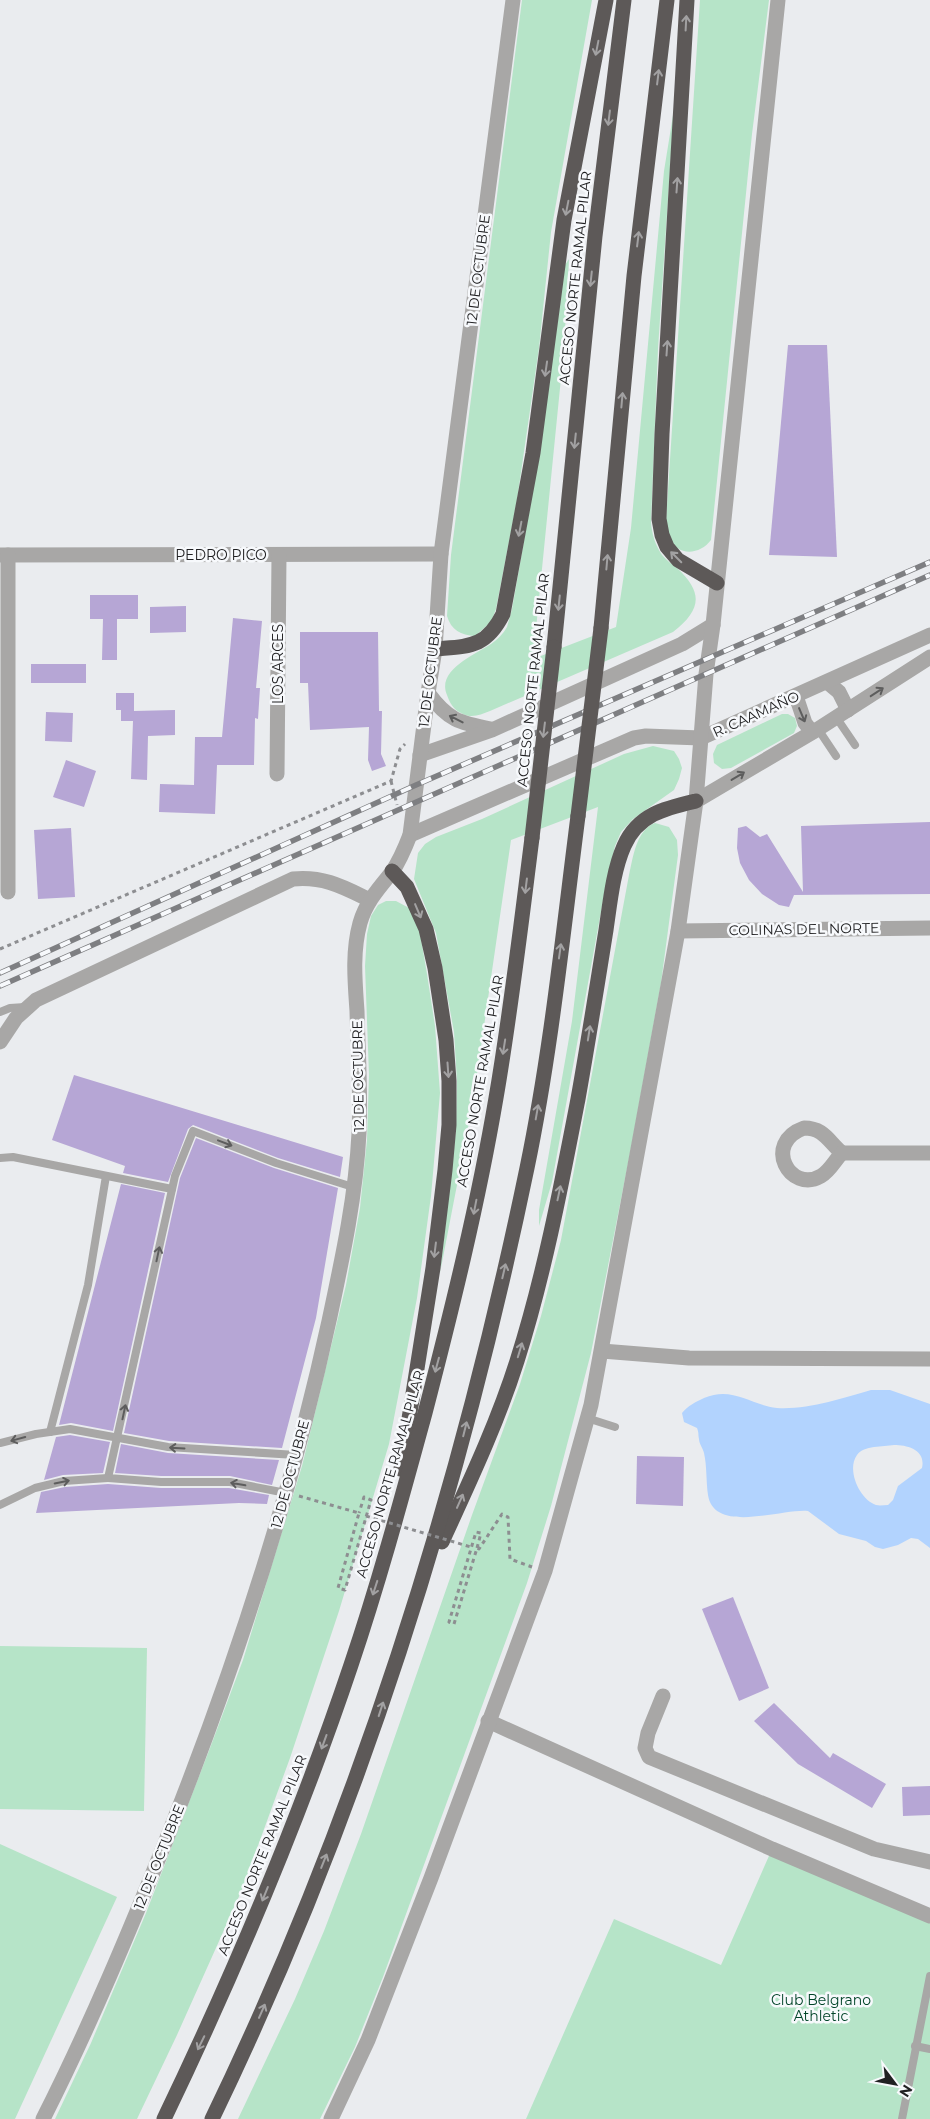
<svg xmlns="http://www.w3.org/2000/svg" width="930" height="2119" font-family="Montserrat,sans-serif">
<rect width="100%" height="100%" fill="#eaecef"/>
<g fill="#b6e4c8">
<path d="M522,0h70l-41,232 -12,116 -22,152 -21,109 -5,13 -16,14c-14,-1 -24,-6 -28,-20l4,-61z"/>
<path d="M700,0h69l-17,134 -41,406c-11,15 -34,17 -42,-3 -2,-5 -2,-11 -3,-16z"/>
<path d="M674,109l-16,240 -7,173c1,13 4,22 11,33 4,5 10,9 15,13 27,25 24,42 -4,64l-183,79c-10,4 -19,8 -29,2 -8,-4 -11,-10 -14,-18 -11,-25 29,-41 44,-51 7,-5 12,-10 16,-17l5,-18 28,-159 25,-185 4,-6 -5,89 -31,311 83,-32 15,-99 33,-357z"/>
<path d="M782,714h6l7,4 2,8 -3,7 -63,35 -9,1 -8,-6 -1,-9 4,-9z"/>
<path d="M653,746l21,5 5,8 3,9 -3,11 -5,11 -41,29 -12,13 -6,14 -11,49 -52,287 -13,44v-16l33,-189 26,-214 -87,33 -38,262 -33,171 16,-143 1,-49 -3,-49 -18,-99 -22,-54 4,-26 7,-9 11,-7 46,-18 142,-65z"/>
<path d="M655,823l14,4 8,13 1,15 -17,128 -30,165 -40,205 -40,153 -24,77 -144,394 -28,70 -35,72h-82l57,-120 29,-68 37,-97 111,-319 48,-131 21,-68 20,-76 68,-365c4,-17 7,-45 26,-52z"/>
<path d="M386,901h10l15,8 9,24 7,41 8,52 5,67 -9,103 -14,102 -28,146 -50,167 -49,147 -49,134 -64,143 -40,84h-82l36,-76 55,-130 64,-165 33,-88 59,-194 44,-181 14,-77 7,-68 2,-65 -4,-109 2,-32 4,-18 7,-11z"/>
<path d="M0,1646l147,2 -3,163 -144,-2z"/>
<path d="M0,1844l117,53 -102,222h-15z"/>
<path d="M772,1849l158,67v203h-404l88,-200 107,46z"/>
</g>
<path fill="#b2d3fe" fill-rule="evenodd" d="M871,1390h19l40,14v144l-12,-9 -7,-1 -13,7 -15,4 -8,-2 -9,-6 -27,-7 -31,-23c-24,-3 -94,24 -100,-16 -2,-14 -1,-29 -4,-42 -1,-5 -5,-9 -5,-14 -1,-5 0,-6 -2,-11l-13,-6 -2,-9c7,-8 12,-10 22,-15 29,-12 46,7 73,10 30,2 66,-10 94,-18zM894,1445c14,0 32,5 28,23l-24,18 -5,14 -5,5c-4,0 -8,1 -12,0 -16,-5 -30,-35 -19,-50 7,-10 26,-8 37,-10z"/>
<g fill="#b6a6d5">
<path d="M788,345h39l10,212 -68,-2z"/>
<path d="M90,595h48v24h-21v41h-15l1,-41h-13z"/>
<path d="M186,606v26l-36,1v-26z"/>
<path d="M233,618l29,3 -6,67h4l-2,31 -3,-1 -1,47h-37l-2,49 -56,-2 1,-28 34,1 1,-48h27z"/>
<path d="M300,632h78l1,79h3l-1,43 5,12 -14,5 -4,-11 1,-33 -59,3 -2,-47h-8z"/>
<rect x="31" y="664" width="55" height="19"/>
<path d="M116,693h18v18l41,-1v25l-27,1 -1,44 -16,-1 2,-58h-12v-11h-5z"/>
<path d="M46,712l27,1 -1,29 -27,-1z"/>
<path d="M66,760l30,11 -12,36 -31,-10z"/>
<path d="M930,822v72l-136,1 -5,12 -10,-2 -17,-11 -13,-14 -9,-17 -3,-15 1,-20 8,-2 14,11 7,-3 36,58 -2,-66z"/>
<path d="M71,828l4,69 -37,2 -4,-69z"/>
<path d="M74,1075l269,82 -3,20 -62,-19 -85,-33 -5,4 -20,53 -45,-9 2,-7 -73,-26z"/>
<path d="M196,1138l78,30 64,20 -22,130 -34,130 -113,-7 -45,-8 56,-255z"/>
<path d="M121,1184l44,9 -52,238 -42,-8 -12,2z"/>
<path d="M70,1435l40,7 -7,31 -40,2 -19,5 12,-43z"/>
<path d="M121,1444l47,9 111,7 -7,25 -42,-9h-69l-46,-3z"/>
<path d="M637,1456l47,1 -1,49 -47,-2z"/>
<path d="M108,1484l53,4h68l40,7 -2,9 -28,-1 -203,10 5,-21 24,-5z"/>
<path d="M733,1597l36,91 -30,13 -37,-92z"/>
<path d="M774,1703l56,55 3,-5 53,31 -14,24 -74,-44 -44,-43z"/>
<path d="M930,1786v29l-27,1 -1,-29z"/>
</g>
<g fill="none" stroke-linecap="round" stroke-linejoin="round">
<g stroke="#8d8e91" stroke-width="3" stroke-dasharray="4 4" stroke-linecap="butt">
<path d="M391,781l6,24"/>
<path d="M0,949l391,-168 9,-32 5,-5"/>
<path d="M299,1496l60,17 -21,75 7,2 26,-90 -7,-3 -5,16"/>
<path d="M477,1548l4,-15 -5,-1 -27,90 5,2 23,-76 2,1 23,-35 6,3 2,42 22,8"/>
</g>
<g stroke="#a8a7a6" stroke-width="8">
<path d="M836,717l19,28"/>
<path d="M818,729l18,27"/>
<path d="M0,1012l10,-4 15,-1"/>
<path d="M0,1158l13,-1 159,32"/>
<path d="M587,1418l28,9"/>
<path d="M50,1432l38,-147 18,-109"/>
<path d="M0,1443l36,-9 34,-5 98,18 128,8"/>
<path d="M286,1493l-56,-11h-69l-53,-4 67,-302 18,-45 83,32 77,24"/>
<path d="M0,1505l35,-17 29,-7 44,-3"/>
<path d="M915,2046l15,3"/>
<path d="M902,2119l28,-143"/>
</g>
<g stroke="#a8a7a6" stroke-width="15">
<path d="M0,555l441,-1"/>
<path d="M8,555v337"/>
<path d="M827,682l12,10 9,18"/>
<path d="M796,696l9,27 7,9"/>
<path d="M277,774l2,-219"/>
<path d="M678,931l252,-3"/>
<path d="M0,1042l16,-24 20,-18 257,-121c31,-3 50,8 77,21"/>
<path d="M804,1128c20,0 24,13 38,25 -7,7 -12,18 -21,23 -31,18 -59,-33 -17,-48z"/>
<path d="M842,1153h88"/>
<path d="M602,1351l87,7 241,1"/>
<path d="M663,1696l-15,37 -3,15 4,9 225,92 56,13"/>
<path d="M488,1721l284,128 158,67"/>
</g>
<g stroke="#a8a7a6" stroke-width="15">
<path d="M428,693c20,27 31,30 63,36"/>
<path d="M420,755l72,-25 190,-86 31,-19"/>
<path d="M696,801l122,-72 112,-72"/>
<path d="M410,835l224,-97 12,-2 55,2 229,-103"/>
<path d="M43,2119c47,-93 87,-189 126,-286 66,-166 122,-337 160,-512 13,-61 27,-125 30,-188 2,-40 -1,-81 -2,-122 -2,-29 -5,-59 3,-88 6,-21 19,-35 32,-51 8,-12 13,-24 18,-37l18,-142 7,-44 6,-95 72,-554"/>
<path d="M331,2119l37,-79 63,-162 114,-307 46,-166 87,-474 18,-130 10,-127 7,-49 65,-625"/>
</g>
<g stroke="#5d5958" stroke-width="15">
<path d="M687,0l-25,434 -3,85 3,16 5,12 11,13 39,23"/>
<path d="M601,628l33,-352 33,-276"/>
<path d="M554,647l41,-411 29,-236"/>
<path d="M435,649c34,-3 51,-1 68,-35l30,-161 31,-233 42,-220"/>
<path d="M392,871l15,16 19,42 9,39 11,72 3,41v44l-4,45 -12,98 -32,201"/>
<path d="M442,1542c27,-59 55,-118 75,-181 27,-85 44,-174 61,-262 10,-56 19,-113 28,-169 4,-27 7,-59 18,-84 14,-32 42,-38 72,-45"/>
<path d="M164,2119c71,-148 135,-299 187,-454 28,-83 51,-168 74,-252 27,-104 53,-209 71,-315 15,-87 25,-174 36,-260"/>
<path d="M212,2119c146,-302 247,-623 315,-951 24,-116 36,-235 51,-352"/>
</g>
<g stroke="#7e7f82" stroke-width="5.5">
<g id="rail">
<path d="M0,973l416,-188 514,-223"/>
<path d="M0,986l930,-411"/>
</g>
</g>
<use href="#rail" stroke="#f7f9fc" stroke-width="4" stroke-dasharray="11" stroke-linecap="butt"/>
<path stroke="#8d8e91" stroke-width="3" stroke-dasharray="4 4" stroke-linecap="butt" d="M366,1516l105,31"/>
<g stroke="#5d5958" stroke-width="15">
<path d="M578,816l23,-188"/>
<path d="M532,838l22,-191"/>
</g>
</g>
<defs><path id="oneway-shaft" d="M-6 0H5M1.5-3L5.5 0L1.5 3" fill="none" stroke-width="1.6" stroke-linecap="round" stroke-linejoin="round" transform="scale(1.25)"/></defs>
<g stroke="#a2a1a2">
<use href="#oneway-shaft" transform="translate(686 23) rotate(-87)"/>
<use href="#oneway-shaft" transform="translate(597 48) rotate(101)"/>
<use href="#oneway-shaft" transform="translate(658 77) rotate(-83)"/>
<use href="#oneway-shaft" transform="translate(609 118) rotate(97)"/>
<use href="#oneway-shaft" transform="translate(677 185) rotate(-86)"/>
<use href="#oneway-shaft" transform="translate(567 208) rotate(101)"/>
<use href="#oneway-shaft" transform="translate(638 239) rotate(-83)"/>
<use href="#oneway-shaft" transform="translate(591 279) rotate(96)"/>
<use href="#oneway-shaft" transform="translate(667 348) rotate(-86)"/>
<use href="#oneway-shaft" transform="translate(546 369) rotate(98)"/>
<use href="#oneway-shaft" transform="translate(622 400) rotate(-85)"/>
<use href="#oneway-shaft" transform="translate(575 441) rotate(96)"/>
<use href="#oneway-shaft" transform="translate(520 529) rotate(101)"/>
<use href="#oneway-shaft" transform="translate(676 557) rotate(-135)"/>
<use href="#oneway-shaft" transform="translate(607 562) rotate(-85)"/>
<use href="#oneway-shaft" transform="translate(559 603) rotate(96)"/>
<use href="#oneway-shaft" transform="translate(544 730) rotate(97)"/>
<use href="#oneway-shaft" transform="translate(526 886) rotate(97)"/>
<use href="#oneway-shaft" transform="translate(418 911) rotate(67)"/>
<use href="#oneway-shaft" transform="translate(560 951) rotate(-82)"/>
<use href="#oneway-shaft" transform="translate(589 1033) rotate(-81)"/>
<use href="#oneway-shaft" transform="translate(504 1047) rotate(99)"/>
<use href="#oneway-shaft" transform="translate(448 1070) rotate(86)"/>
<use href="#oneway-shaft" transform="translate(537 1112) rotate(-80)"/>
<use href="#oneway-shaft" transform="translate(559 1193) rotate(-78)"/>
<use href="#oneway-shaft" transform="translate(475 1207) rotate(101)"/>
<use href="#oneway-shaft" transform="translate(435 1250) rotate(97)"/>
<use href="#oneway-shaft" transform="translate(504 1271) rotate(-77)"/>
<use href="#oneway-shaft" transform="translate(520 1350) rotate(-73)"/>
<use href="#oneway-shaft" transform="translate(437 1365) rotate(105)"/>
<use href="#oneway-shaft" transform="translate(465 1429) rotate(-76)"/>
<use href="#oneway-shaft" transform="translate(460 1501) rotate(-66)"/>
<use href="#oneway-shaft" transform="translate(375 1588) rotate(108)"/>
<use href="#oneway-shaft" transform="translate(381 1709) rotate(-72)"/>
<use href="#oneway-shaft" transform="translate(324 1742) rotate(110)"/>
<use href="#oneway-shaft" transform="translate(324 1861) rotate(-68)"/>
<use href="#oneway-shaft" transform="translate(265 1894) rotate(112)"/>
<use href="#oneway-shaft" transform="translate(262 2011) rotate(-66)"/>
<use href="#oneway-shaft" transform="translate(201 2043) rotate(116)"/>
</g>
<g stroke="#5d5d5d">
<use href="#oneway-shaft" transform="translate(877 692) rotate(-33)"/>
<use href="#oneway-shaft" transform="translate(802 715) rotate(67)"/>
<use href="#oneway-shaft" transform="translate(456 719) rotate(-153)"/>
<use href="#oneway-shaft" transform="translate(738 776) rotate(-31)"/>
<use href="#oneway-shaft" transform="translate(225 1143) rotate(21)"/>
<use href="#oneway-shaft" transform="translate(158 1254) rotate(-78)"/>
<use href="#oneway-shaft" transform="translate(124 1412) rotate(-78)"/>
<use href="#oneway-shaft" transform="translate(18 1439) rotate(165)"/>
<use href="#oneway-shaft" transform="translate(177 1448) rotate(-177)"/>
<use href="#oneway-shaft" transform="translate(62 1482) rotate(-11)"/>
<use href="#oneway-shaft" transform="translate(238 1484) rotate(-170)"/>
</g>
<g text-anchor="middle" dominant-baseline="central" stroke-width="5" stroke-linejoin="round" paint-order="stroke">
<g font-size="14" fill="#202022" stroke="#f7f9fc">
<text transform="translate(478 270) rotate(-83)">12 DE OCTUBRE</text>
<text transform="translate(575 278) rotate(-84)">ACCESO NORTE RAMAL PILAR</text>
<text x="221" y="555">PEDRO PICO</text>
<text transform="translate(278 664) rotate(-90)">LOS ARCES</text>
<text transform="translate(430 672) rotate(-83)">12 DE OCTUBRE</text>
<text transform="translate(533 680) rotate(-84)">ACCESO NORTE RAMAL PILAR</text>
<text transform="translate(756 714) rotate(-24)">R. CAAMAÑO</text>
<text transform="translate(804 929) rotate(-1)">COLINAS DEL NORTE</text>
<text transform="translate(358 1076) rotate(-91)">12 DE OCTUBRE</text>
<text transform="translate(480 1081) rotate(-80)">ACCESO NORTE RAMAL PILAR</text>
<text transform="translate(290 1474) rotate(-75)">12 DE OCTUBRE</text>
<text transform="translate(390 1474) rotate(-74)">ACCESO NORTE RAMAL PILAR</text>
<text transform="translate(262 1855) rotate(-68)">ACCESO NORTE RAMAL PILAR</text>
<text transform="translate(159 1857) rotate(-68)">12 DE OCTUBRE</text>
</g>
<g font-size="14" fill="#004428" stroke="#f7f9fc">
<text x="821" y="2000">Club Belgrano<tspan x="821" dy="16">Athletic</tspan></text>
</g>
</g>
<g transform="translate(895 2084) rotate(122)" stroke="#f7f9fc" stroke-width="4" paint-order="stroke">
<path d="M0-4L9 19L0 12L-9 19Z" fill="#202022"/>
<text y="-8" font-size="14" font-weight="bold" text-anchor="middle" fill="#202022">N</text>
</g>
</svg>
